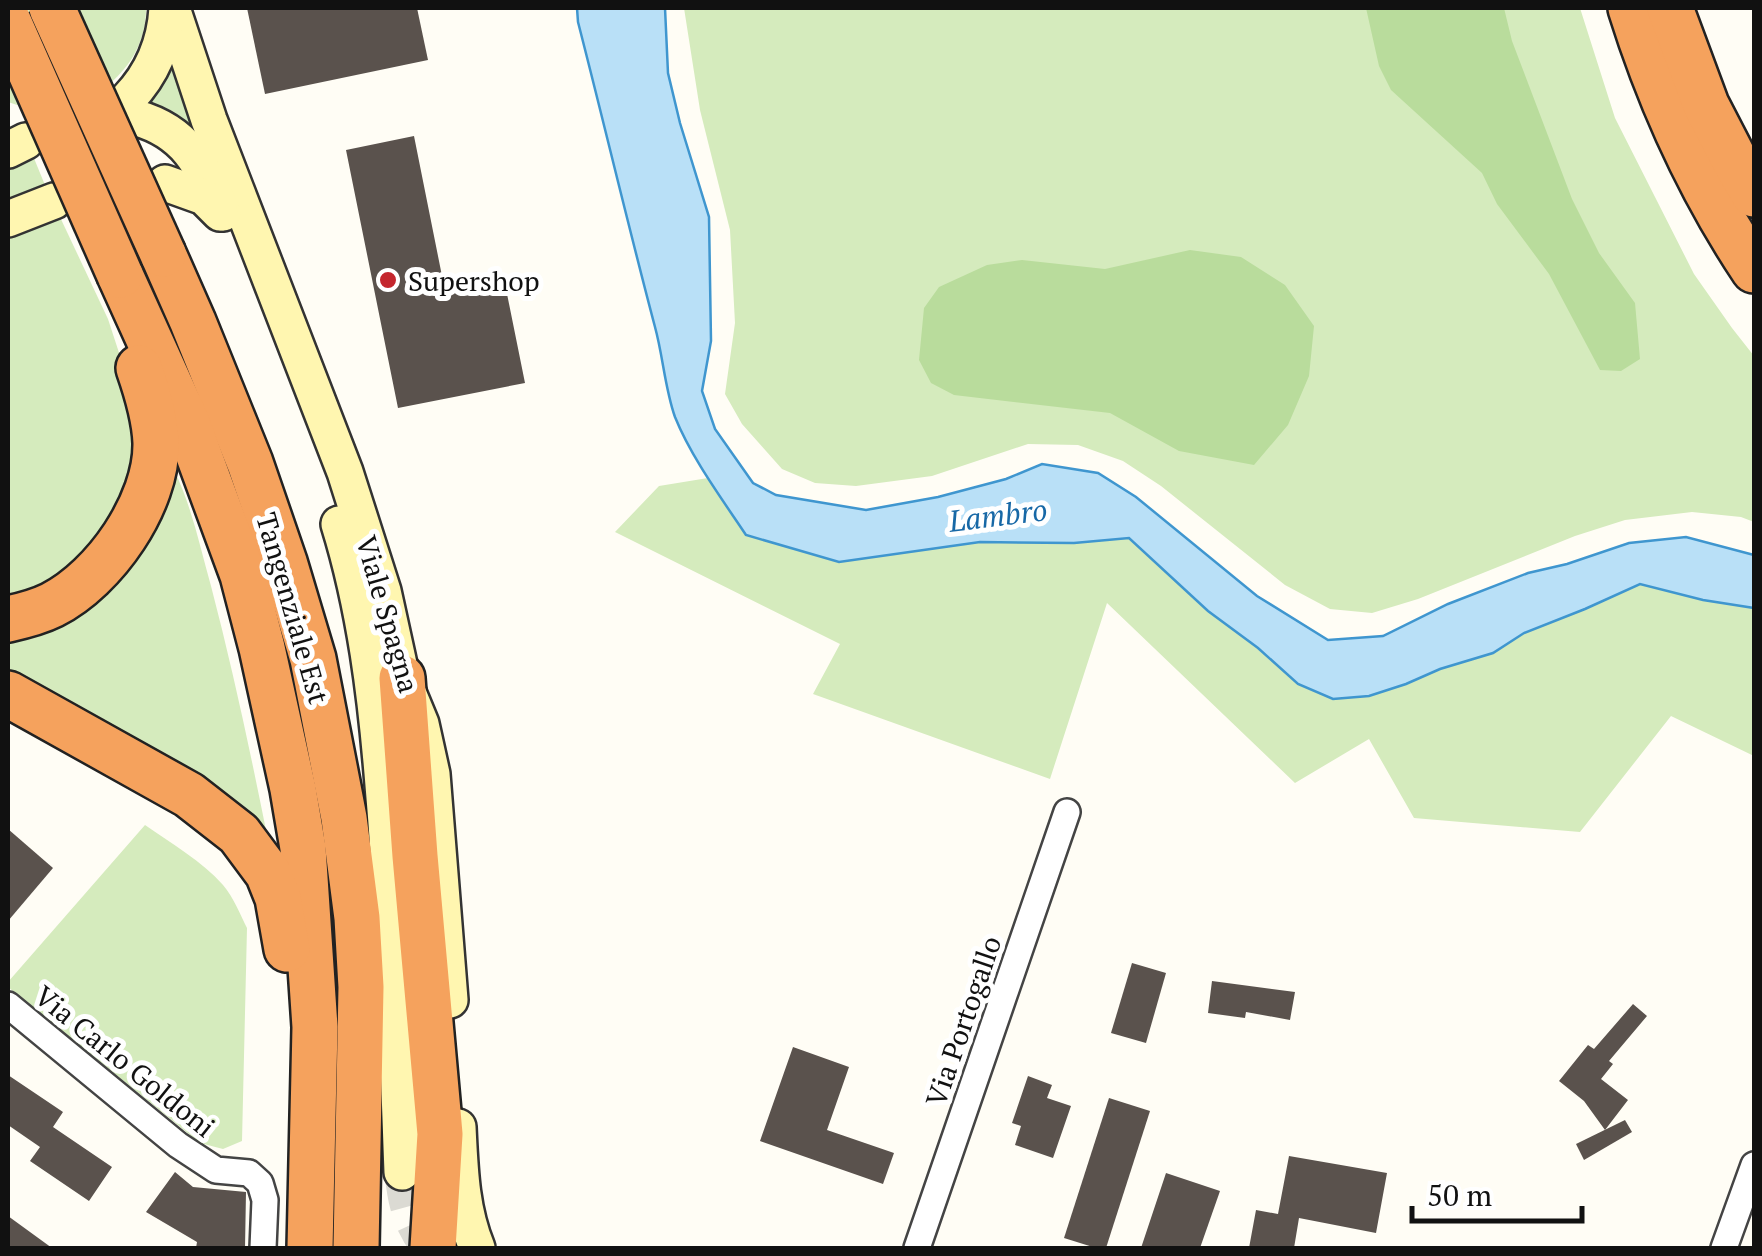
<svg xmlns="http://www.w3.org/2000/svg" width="1762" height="1256" font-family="'PT Serif',serif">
<rect width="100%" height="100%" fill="#fffdf5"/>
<g fill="#d5ebbd">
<path d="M8,8h138c1,69 -75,118 -138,94z"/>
<path d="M684,8h896l35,110 79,156 38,54 22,28v166l-13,-5 -49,-5 -67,8 -50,16 -157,63 -46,14 -42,-4 -45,-24 -124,-99 -38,-25 -45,-16 -50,-1 -96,32 -76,10 -41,-3 -33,-14 -40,-45 -17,-30 10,-71 -5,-93 -30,-120z"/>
<path d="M173,40l36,119 -73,-56z"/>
<path d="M31,151l16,39 -39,17v-42z"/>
<path d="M59,215l49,104 30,92 7,47 -60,111 -77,34v-364z"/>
<path d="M174,470c18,37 26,77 37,116 22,84 40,169 57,254l-260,-168v-45z"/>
<path d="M708,478l38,57 93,27 141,-20 94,1 55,-5 79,73 50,38 40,35 71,12 37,-12 34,-15 53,-16 31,-20 61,-24 55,-25 63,16 46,6 5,2v148l-83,-40 -91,116 -166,-14 -45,-79 -74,44 -188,-180 -57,176 -237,-85 27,-50 -225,-112 44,-46z"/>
<path d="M145,825c27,19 57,36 78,60 11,13 17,29 24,43l-5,213 -19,8 -23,-6 -192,-156v-5z"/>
</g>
<g fill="#b9dc9c">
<path d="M1366,8h138l8,33 60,158 27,54 36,50 5,56 -19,12 -21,-1 -51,-96 -52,-70 -15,-31 -91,-83 -12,-24z"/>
<path d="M1190,250l51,7 44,28 29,41 -5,50 -21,49 -34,40 -75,-14 -69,-38 -156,-18 -23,-12 -12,-23 5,-52 15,-21 48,-22 35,-5 83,9z"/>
</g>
<path fill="#b9e0f7" stroke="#3f96cf" stroke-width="2.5" d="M577,8h88l3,65 12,50 29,94 2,124 -9,50 13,38 38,54 23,12 90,15 72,-13 68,-18 36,-15 56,9 38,24 121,99 71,44 55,-4 65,-32 80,-31 39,-9 62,-21 57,-6 68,18v53l-51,-8 -63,-16 -55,25 -61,24 -31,20 -53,16 -34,15 -37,12 -36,3 -35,-15 -40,-36 -50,-37 -79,-73 -55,5 -94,-1 -141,20 -93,-27c-24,-36 -55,-78 -71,-118 -10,-28 -12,-61 -20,-90 -27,-102 -51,-204 -77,-305z"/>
<g fill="#5a524d">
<path d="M247,8h170l11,52 -163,34z"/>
<path d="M414,136l30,150 59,-12 22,109 -127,25 -52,-258z"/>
<path d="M8,829l45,39 -45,53z"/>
<path d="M1132,963l34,10 -20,70 -35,-10z"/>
<path d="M1212,981l83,11 -5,28 -44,-8 -1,6 -37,-5z"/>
<path d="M1633,1004l14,12 -38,45 4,3 -12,15 27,21 -23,30 -21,-29 -25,-20 29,-36 6,4z"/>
<path d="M793,1047l56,20 -22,63 67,23 -11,31 -123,-43z"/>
<path d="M8,1075l55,37 -10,15 59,40 -23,34 -59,-40 10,-14 -32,-22z"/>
<path d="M1028,1076l24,9 -5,13 24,8 -18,52 -38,-13 6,-19 -9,-3z"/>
<path d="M1109,1098l41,13 -44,137h-10l-32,-10z"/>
<path d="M1625,1120l7,12 -48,28 -8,-16z"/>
<path d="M1289,1156l98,17 -11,60 -77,-15 -5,30h-45l7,-38 22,4z"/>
<path d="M175,1172l18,15 53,5 -1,56h-49l1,-6 -51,-30z"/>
<path d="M1166,1173l54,18 -20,57h-59z"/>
<path d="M8,1216l44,32h-44z"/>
</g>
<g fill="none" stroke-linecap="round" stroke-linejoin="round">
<path stroke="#dbdad3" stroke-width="35" stroke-dasharray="35 18" stroke-linecap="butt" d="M402,1172c3,31 8,51 27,76"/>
<g stroke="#444" stroke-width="30">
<g id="street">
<path d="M8,1005l170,140 38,25 33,3 11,10 5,17 -2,48"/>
<path d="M917,1248l150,-436"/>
<path d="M1724,1248l30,-83"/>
</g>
</g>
<g stroke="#333" stroke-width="40">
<g id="secondary">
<path d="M172,8l37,112 136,352 38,119 19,87 19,46 11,50 18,226"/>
<path d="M128,99c25,-26 37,-56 39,-91"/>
<path d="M137,118c52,15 65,49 86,95"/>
<path d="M8,150l18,-9"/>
<path d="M165,183l39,14 16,16"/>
<path d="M8,219l46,-18"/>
<path d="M339,524c26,84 37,173 44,261 11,129 14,258 19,387"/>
<path d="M458,1127c2,42 3,82 19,121"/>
</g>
</g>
<g stroke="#222" stroke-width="50">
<g id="highway">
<path d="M1631,8c29,93 69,181 123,262"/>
<path d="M1670,8l36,97 30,58 18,31"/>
<path d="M163,254l30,68 57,141 34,99 29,97 31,159 13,100 4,69 -5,261"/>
<path d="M120,275l67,148 56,152 19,73 31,141 10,59 12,179 -5,221"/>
<path d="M8,619c14,-3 30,-7 44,-14 53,-27 105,-102 104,-162 -1,-26 -9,-52 -17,-75"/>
<path d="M402,678l13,178 25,278 -7,114"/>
<path d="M8,694l181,101 50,39 29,39 10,25 9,51"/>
</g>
</g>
<use href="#street" stroke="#fff" stroke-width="25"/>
<use href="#secondary" stroke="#fff6b0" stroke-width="35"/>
<use href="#highway" stroke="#f5a25d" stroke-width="45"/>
<g stroke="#222" stroke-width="50" stroke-linecap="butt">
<g id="highway-bridge">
<path d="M52,8l111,246"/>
<path d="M8,21l112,254"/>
</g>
</g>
<use href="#highway-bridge" stroke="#f5a25d" stroke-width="45"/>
</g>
<circle fill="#c4262e" stroke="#fff" stroke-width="4" cx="388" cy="280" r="10"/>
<g text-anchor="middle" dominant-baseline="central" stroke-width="10" stroke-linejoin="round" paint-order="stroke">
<g font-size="28" fill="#111" stroke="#fff" text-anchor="start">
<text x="408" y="280">Supershop</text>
</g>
<g font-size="28" fill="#111" stroke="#fff">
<text transform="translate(293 608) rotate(74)">Tangenziale Est</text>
<text transform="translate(388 614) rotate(74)">Viale Spagna</text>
<text transform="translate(963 1021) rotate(-71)">Via Portogallo</text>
<text transform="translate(125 1061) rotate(39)">Via Carlo Goldoni</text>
</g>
<g font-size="30" font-style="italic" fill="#1768a6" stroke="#fff">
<text transform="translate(998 515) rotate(-7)">Lambro</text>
</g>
</g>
<rect width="1762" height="1256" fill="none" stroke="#111111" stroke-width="20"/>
<path d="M1412 1206v15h170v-15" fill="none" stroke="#111111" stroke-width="5"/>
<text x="1427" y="1206" font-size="30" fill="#111111" stroke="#ffffff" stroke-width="8" paint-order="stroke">50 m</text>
</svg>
